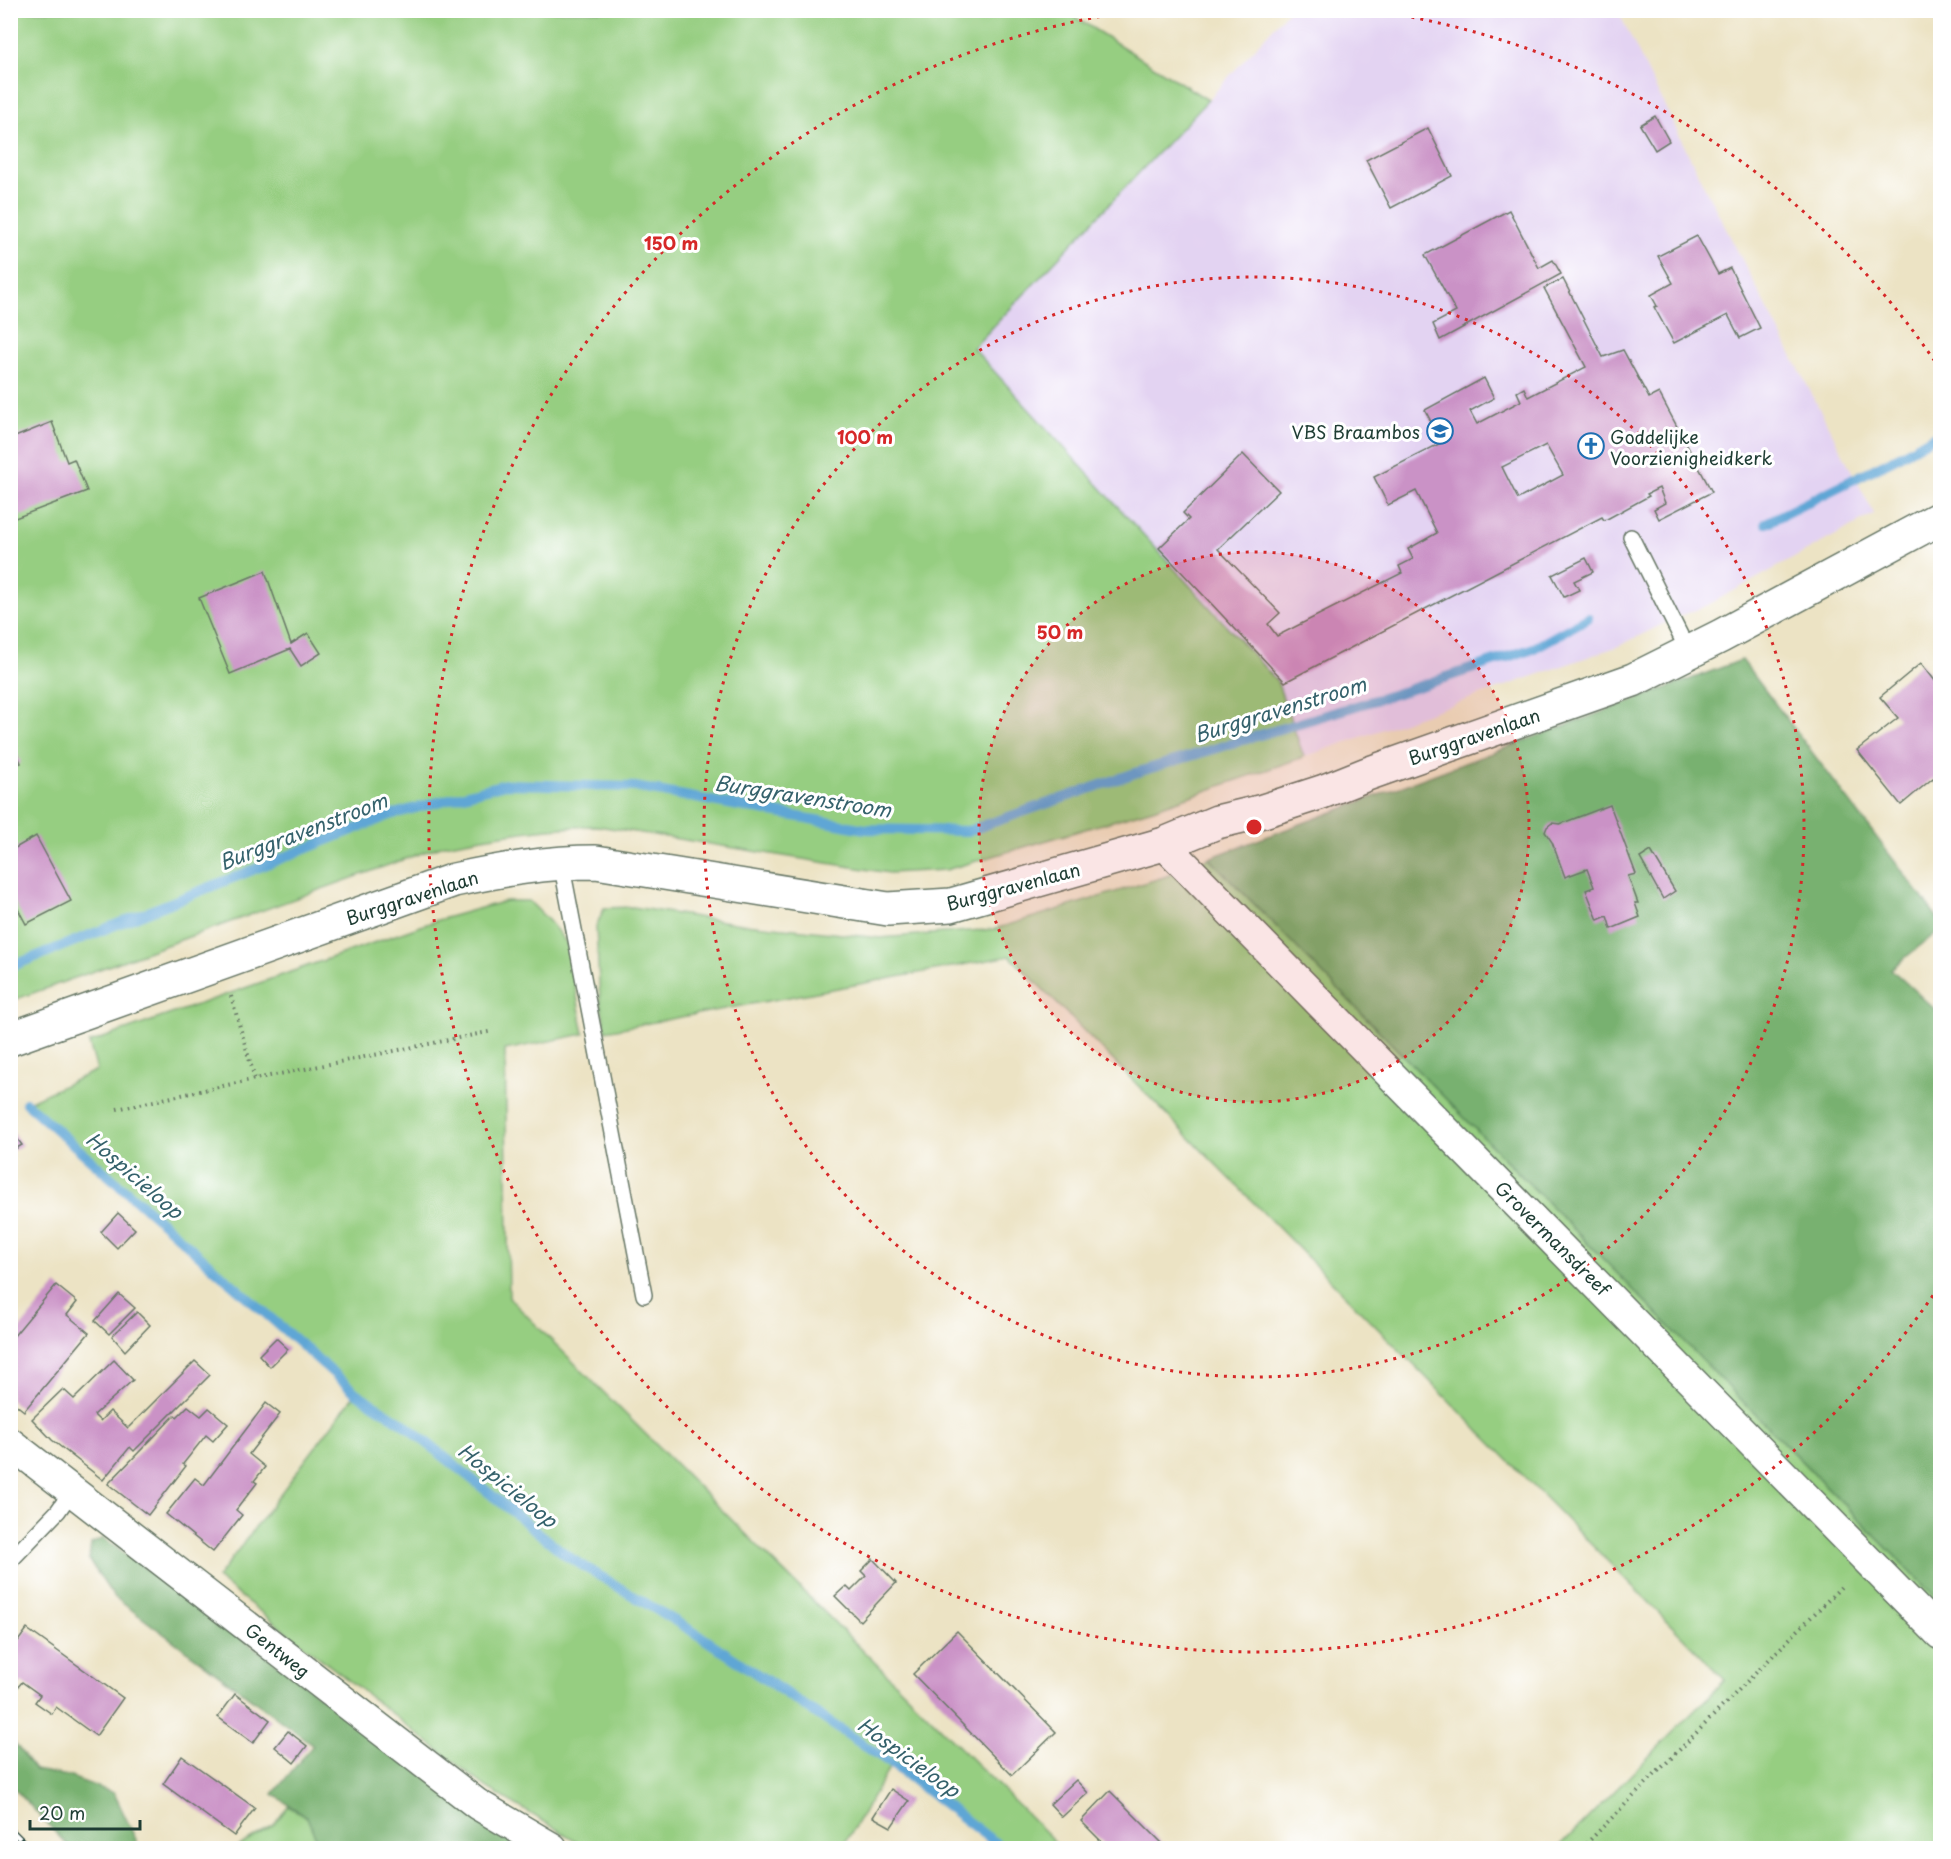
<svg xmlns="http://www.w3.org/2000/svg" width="1951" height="1859" font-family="'Playpen Sans',sans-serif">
<rect width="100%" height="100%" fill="#fff"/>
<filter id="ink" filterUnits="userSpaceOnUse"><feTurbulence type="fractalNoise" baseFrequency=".0167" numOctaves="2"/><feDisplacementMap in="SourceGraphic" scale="12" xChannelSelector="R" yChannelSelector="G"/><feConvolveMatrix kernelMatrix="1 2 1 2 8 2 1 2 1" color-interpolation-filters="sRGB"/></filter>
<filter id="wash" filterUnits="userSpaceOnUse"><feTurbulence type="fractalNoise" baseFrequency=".008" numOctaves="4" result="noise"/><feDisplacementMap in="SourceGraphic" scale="24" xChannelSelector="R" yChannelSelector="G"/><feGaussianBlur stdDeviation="1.35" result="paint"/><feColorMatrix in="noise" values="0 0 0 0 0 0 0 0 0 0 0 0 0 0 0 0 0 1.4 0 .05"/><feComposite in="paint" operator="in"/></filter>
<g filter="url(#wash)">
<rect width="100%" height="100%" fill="#ece3c4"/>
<path fill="#e3d3f2" d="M1288,11h330l89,181 167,322 -168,92 -31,12 -56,28 -315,111 -12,-32 -320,-378 236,-247z"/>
<g fill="#96ce81" stroke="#5a865a" stroke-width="1.5">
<path d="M10,11h1055l143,89 -235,248 304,333 27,76 -151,52 -207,61 -57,3 -291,-47c-52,1 -102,9 -154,19l-433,156z"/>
<path d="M1209,858l731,744v246h-382l167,-168 -715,-724 -404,75 -6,-30 -4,-74 8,-19 29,-1 102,16 145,15 115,-9 169,-52z"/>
<path d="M506,901h23l20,20 18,22 17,91 -79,16 4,248 552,550h-59l-110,-84 -50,84h-254l-102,-61 -269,-209 139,-185 -330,-290 71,-33 -8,-27 349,-123z"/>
<path d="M288,1806l19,11 13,31h-84l38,-23z"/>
</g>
<g fill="#78b16f" stroke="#4c7752" stroke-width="1.5">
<path d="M1742,660l198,261v9l-49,39 49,45v588l-731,-744z"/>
<path d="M103,1538l181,131 237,179h-201l-13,-31 -34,-23 40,-49 -200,-149 -24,-36 2,-16z"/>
<path d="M10,1737l25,33 33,6 46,17 26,55h-70l-59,-63z"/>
</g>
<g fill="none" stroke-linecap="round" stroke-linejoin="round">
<g stroke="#5ea6d5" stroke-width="10">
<path d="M1766,523l128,-64 46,-26"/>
<path d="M10,967l380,-152 115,-31 130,3 230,42 103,2 170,-59 267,-81 129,-43 54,-30"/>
<path d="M26,1103l330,290 45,29 169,136 127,76 195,130 110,84"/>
</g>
</g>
<g id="blocks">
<g fill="#ca92c6" fill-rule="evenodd">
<path d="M1655,116l14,25 -14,9 -15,-25z"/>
<path d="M1428,128l24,48 -61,32 -25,-48z"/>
<path d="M1509,210l30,58 14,-8 8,14 -121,66 -7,-16 23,-12 -31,-57z"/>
<path d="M1697,236l21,38 12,-6 30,60 -20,10 -12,-23 -54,28 -20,-36 3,-1 -6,-11 22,-12 -15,-27z"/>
<path d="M1563,279l40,78 20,-7 26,48 10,-5 53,99 -53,27 -5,-10 11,-6 -6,-15 -12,6 2,2 -42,23 -3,1 -2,-3 -317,165 -126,-134 30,-29 -6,-6 60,-59 36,37 -61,58 62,64 -12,11 9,12 125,-63 -3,-7 14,-7 -5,-10 29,-16 -21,-42 -28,14 -14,-28 71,-36 -3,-8 -4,2 -13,-25 59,-32 10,20 -24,13 7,13 44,-23 -4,-9 7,-4 4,9 58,-30 -42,-79zM1546,445l17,30 -45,24 -16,-32z"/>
<path d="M52,422l15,40 7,-3 13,32 -77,29v-81z"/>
<path d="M1586,558l7,14 -19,9 5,9 -15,7 -12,-22z"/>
<path d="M265,571l26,73 17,-11 13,20 -20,13 -11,-17 -60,25 -31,-76z"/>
<path d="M1921,663l19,24v100l-7,-9 -32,27 -44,-55 41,-32 -18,-21z"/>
<path d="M10,737l11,26 -11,4z"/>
<path d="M1610,805l26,69 -8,2 10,27h-3l5,14 -29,12 -4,-13 -9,4 -12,-30 8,-3 -7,-18 -22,8 -13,-35 -7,-10 2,-5 5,-4 8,1z"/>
<path d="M36,836l35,65 -45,23 -16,-30v-43z"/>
<path d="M1651,851l24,40 -12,8 -23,-41z"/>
<path d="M10,1129l12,16 -12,7z"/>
<path d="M118,1213l17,16 -18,19 -16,-16z"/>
<path d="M56,1285l21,17 -10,13 22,18 -65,78 -14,-11v-65l3,2z"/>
<path d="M119,1294l16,14 -26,26 -14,-13z"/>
<path d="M137,1312l13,13 -25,26 -13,-15z"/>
<path d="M276,1338l12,11 -18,18 -11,-12z"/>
<path d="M114,1360l19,20 -39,35 6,6 10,-10 18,17 67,-67 15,14 -76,76 -4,-4 -27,33 -51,-40 -20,-21 31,-30 11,10z"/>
<path d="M266,1403l14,11 -31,40 16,13 -11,14 3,2 -21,27 6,5 -29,37 -47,-38 29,-36 9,7z"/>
<path d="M188,1406l13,10 8,-8 19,16 -15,17 -7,-6 -23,29 3,2 -38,49 -40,-31 67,-69 2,2z"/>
<path d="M873,1559l23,24 -36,38 -25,-25 11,-10 5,5 15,-15 -5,-5z"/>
<path d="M27,1629l96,69 -27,38 -40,-29 -4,7 -17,-12 5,-7 -18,-13 -9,11 -3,-2v-39z"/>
<path d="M957,1631l99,101 -44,43 -99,-101z"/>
<path d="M235,1694l35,26 -17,23 -35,-26z"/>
<path d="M288,1731l19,15 -13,17 -19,-16z"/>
<path d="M182,1756l73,52 -21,28 -71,-52z"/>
<path d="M1076,1780l12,13 -26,24 -12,-13z"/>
<path d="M891,1789l18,12 -18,26 -18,-10z"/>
<path d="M1110,1791l57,57h-59l-27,-27z"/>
</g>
</g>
</g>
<g filter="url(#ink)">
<use href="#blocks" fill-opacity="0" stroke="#677766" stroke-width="1.5"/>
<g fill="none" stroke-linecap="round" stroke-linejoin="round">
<g stroke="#677766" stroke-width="18">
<g id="lane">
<path d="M1631,537l58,116"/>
<path d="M561,862l83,433"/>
<path d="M10,1561l48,-50 14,-20"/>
</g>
</g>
<g stroke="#677766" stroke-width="33">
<g id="street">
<path d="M1164,844l776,790"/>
<path d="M10,1443l467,361 75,44"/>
</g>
</g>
<g stroke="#677766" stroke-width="36">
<path id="secondary" d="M10,1039l444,-159c47,-10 93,-18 142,-18l292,47 63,-4 213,-61 53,-22 46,-11 59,-19 45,-18 266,-94 88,-44 219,-118"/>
</g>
<g stroke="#677766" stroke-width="4" stroke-dasharray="1.5 4.5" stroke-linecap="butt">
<path d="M231,996l24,83"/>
<path d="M117,1109l138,-30 238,-48"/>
<path d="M1582,1848l261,-263"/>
</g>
<use href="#lane" stroke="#fff" stroke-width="15"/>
<use href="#street" stroke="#fff" stroke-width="30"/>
<use href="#secondary" stroke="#fff" stroke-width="33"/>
<g stroke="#1f3d34" stroke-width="7">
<path id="rail" d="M10,1829l19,19"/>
</g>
<use href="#rail" stroke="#fff" stroke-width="4.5" stroke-dasharray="14" stroke-linecap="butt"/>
</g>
</g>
<circle cx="1254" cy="827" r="275" fill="#d62828" fill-opacity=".12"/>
<g fill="none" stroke="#d62828" stroke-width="3" stroke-dasharray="3 6">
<circle cx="1254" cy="827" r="275"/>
<circle cx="1254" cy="827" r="550"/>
<path d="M1938 1288A825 825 0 1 1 1132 11M1376 11A825 825 0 0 1 1938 366"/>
</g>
<defs>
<g id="school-ring" transform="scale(1.35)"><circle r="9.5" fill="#fff" stroke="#1f6fb2" stroke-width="1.5"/><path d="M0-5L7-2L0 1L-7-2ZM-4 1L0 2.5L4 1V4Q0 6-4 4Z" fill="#1f6fb2"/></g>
<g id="church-ring" transform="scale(1.35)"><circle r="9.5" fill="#fff" stroke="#1f6fb2" stroke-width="1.5"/><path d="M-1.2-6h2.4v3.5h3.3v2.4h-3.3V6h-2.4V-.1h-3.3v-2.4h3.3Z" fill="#1f6fb2"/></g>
</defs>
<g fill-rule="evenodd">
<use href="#school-ring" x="1440" y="431"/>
<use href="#church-ring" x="1591" y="446"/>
</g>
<g text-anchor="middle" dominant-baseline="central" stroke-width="6" stroke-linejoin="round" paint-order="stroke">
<g font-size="18" fill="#1f3d34" stroke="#fff" text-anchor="end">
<text x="1420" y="431">VBS Braambos</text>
<text x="1610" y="436" text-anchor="start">Goddelijke<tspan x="1610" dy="21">Voorzienigheidkerk</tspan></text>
</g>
<g font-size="18" fill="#1f3d34" stroke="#fff">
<text transform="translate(1474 736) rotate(-19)">Burggravenlaan</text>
<text transform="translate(1013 886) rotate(-15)">Burggravenlaan</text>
<text transform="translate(412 897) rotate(-18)">Burggravenlaan</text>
<text transform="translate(1553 1238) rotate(45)">Grovermansdreef</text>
<text transform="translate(278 1650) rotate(38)">Gentweg</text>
</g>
<g font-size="20" font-style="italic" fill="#35626c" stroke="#fff">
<text transform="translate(1280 709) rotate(-17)">Burggravenstroom</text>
<text transform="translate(803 796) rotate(9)">Burggravenstroom</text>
<text transform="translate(303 831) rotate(-21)">Burggravenstroom</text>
<text transform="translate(135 1175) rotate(41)">Hospicieloop</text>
<text transform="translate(508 1485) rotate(39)">Hospicieloop</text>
<text transform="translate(909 1757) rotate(36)">Hospicieloop</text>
</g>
</g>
<circle cx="1254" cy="827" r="9" fill="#d62828" stroke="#fff" stroke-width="3"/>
<g font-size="18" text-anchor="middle" font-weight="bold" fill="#d62828" stroke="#fff" stroke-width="6" stroke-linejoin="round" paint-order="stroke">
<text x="671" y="250">150 m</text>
<text x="865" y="444">100 m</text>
<text x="1060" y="639">50 m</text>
</g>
<rect width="1951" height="1859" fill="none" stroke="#fff" stroke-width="36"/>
<path d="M30 1820v9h110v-9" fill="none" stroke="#1f3d34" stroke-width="3"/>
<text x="39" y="1820" font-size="18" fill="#1f3d34" stroke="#ffffff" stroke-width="4.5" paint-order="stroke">20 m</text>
</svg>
